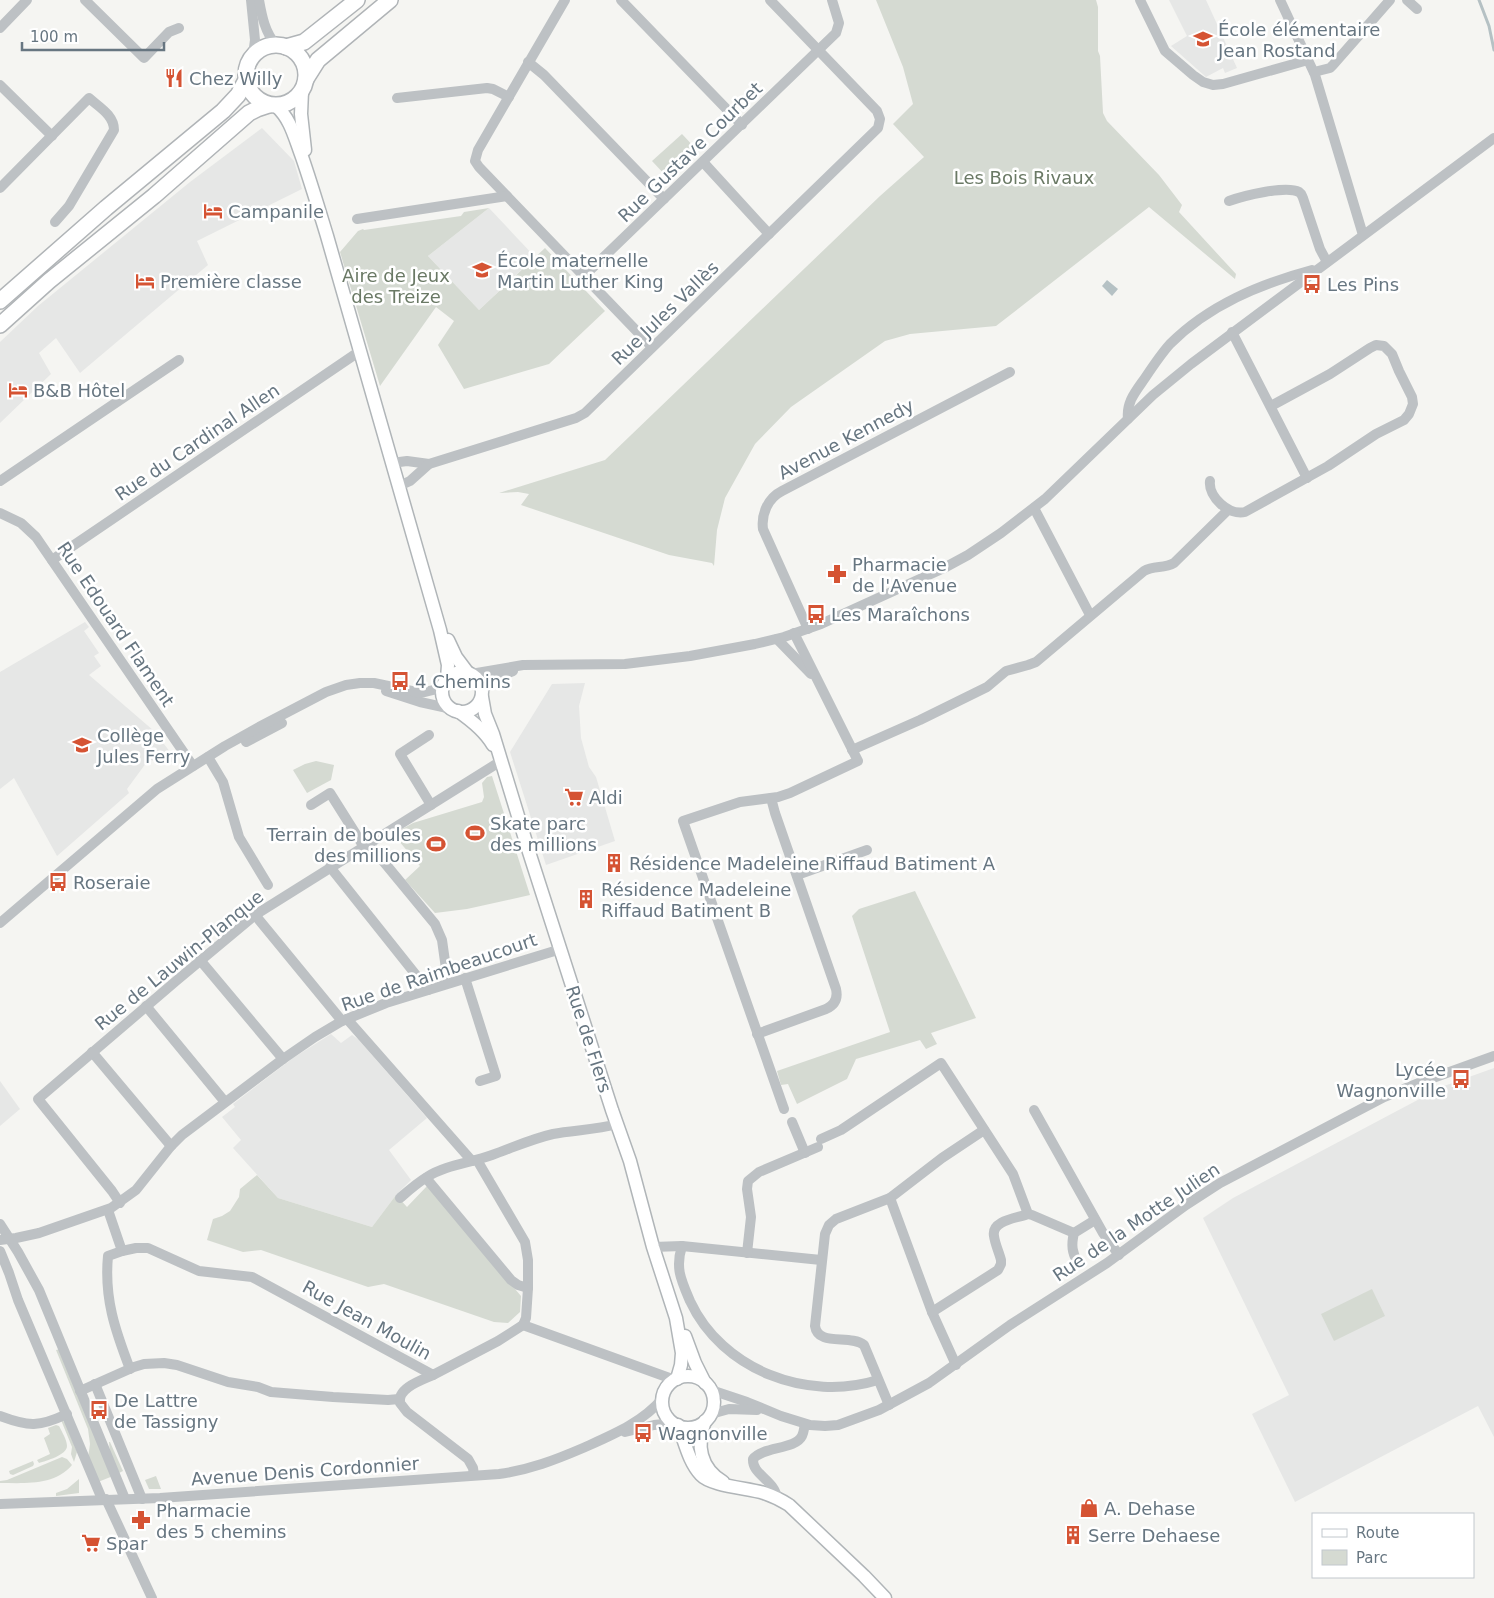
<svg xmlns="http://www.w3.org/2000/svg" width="1494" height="1598" font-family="'DejaVu Sans',sans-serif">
<rect width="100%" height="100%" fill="#f5f5f2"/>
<g fill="#e6e7e6">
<path d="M1169,0h37l31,68 -12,5 -2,-5 -17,9 -35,-31 16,-10z"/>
<path d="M262,128l32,33 8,28 -105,52 11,24 -128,108 -24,-35 -17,15 12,21 -51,49v-81l38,-36 152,-124z"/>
<path d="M489,208l46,49 -56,53 -51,-54z"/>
<path d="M85,622l4,5 -5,4 15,22 -5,3 7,10 -12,9 65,56 23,30 -3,2 -11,-4 -2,5 -12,-5 -22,30 2,4 -72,63 -43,-78 -14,11v-117z"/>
<path d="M585,683l-6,23 2,32 8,29 7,10 19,64 -69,24 -36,-113 42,-68z"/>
<path d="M331,1034l10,9 11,-8 6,4 69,79 -38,32 22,30 -15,15 -24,32 -94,-29 -45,-50 8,-8 -19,-23 13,-10 -2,-3 9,-7 51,-39z"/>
<path d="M1494,1068v369l-16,-31 -183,96 -43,-88 37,-19 -86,-177 30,-20 211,-112z"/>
<path d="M0,1081l20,28 -20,17z"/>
</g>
<g fill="#d5dad2">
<path d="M876,0h220l2,7v44l2,5 3,57 4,8 52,54 23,30 -3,7 57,62 -1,5 -86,-72 -153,119 -86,8 -25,7 -94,66 -36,37 -30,54 -8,32 -3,36 -2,-3 -43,-8 -148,-50 8,-11 -11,-2 -19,1 106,-33 275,-264 44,-39 -31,-33 20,-20 -10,-37z"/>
<path d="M682,134l14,15 -29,28 -15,-16z"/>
<path d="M489,208l-61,48 51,54 66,-62 60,63 -56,53 -85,25 -26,-44 16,-24 -18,-14 -56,79 -40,-134 18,-21 5,-2 1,1 97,-14 3,-4z"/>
<path d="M316,761l18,4 -3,15 -24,13 -14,-23 12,-6z"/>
<path d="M492,776l38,119 -63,14 -32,4 -30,-33 15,-14 -27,-32 20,-11 69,-21 2,-5 -2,-14 5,-6z"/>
<path d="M915,891l61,127 -45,15 6,11 -11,5 -6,-9 -64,19 -9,20 -50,25 -9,-20 -7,1 -4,-14 113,-39 -38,-116 7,-7z"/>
<path d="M257,1175l21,23 94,29 24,-32 11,12 20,-21 94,110 -1,16 -12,11 -14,-1 -110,-38 -16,3 -107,-37 -18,2 -36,-12 6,-21 9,-3 8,-5 9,-14 1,-8z"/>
<path d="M1372,1289l13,27 -51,25 -13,-27z"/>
<path d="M60,1349l53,127 -15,6 -10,-24 2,-14 -2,-15 -32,-79z"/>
<path d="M61,1420l4,2 12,30 -3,10 -3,-8 1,-7z"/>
<path d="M56,1425l3,1c3,6 8,14 8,20 0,9 -21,15 -28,17l-2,-3 13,-6 -6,-16 6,-4 -2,-6z"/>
<path d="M109,1442h1l13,29 -4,2 -9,-20z"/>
<path d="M62,1457l5,2 5,6c-18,21 -47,18 -72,18v-2l7,-1z"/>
<path d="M33,1461l1,3 -1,2 -20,9 -3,-1 -1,-3z"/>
<path d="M156,1476l5,13h-12l-4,-9z"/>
<path d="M79,1479v14l-23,3v-3l11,-4z"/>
</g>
<path fill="#b5c1c4" d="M1107,280l11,9 -6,7 -10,-10z"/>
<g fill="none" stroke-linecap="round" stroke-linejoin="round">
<path stroke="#b5c1c4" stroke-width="3" d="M1479,0l10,26 5,24"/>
<g stroke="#b0b5b8" stroke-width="15">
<g id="major">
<path d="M302,91l-1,23 4,36"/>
<path d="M276,106c15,13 19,33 26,51 9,26 17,53 25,79l113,394 8,35 -1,14"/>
<path d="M448,640l8,17 12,16"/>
<circle cx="462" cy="692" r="20"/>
<path d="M482,697l3,17 8,20 36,118 83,258 18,51 23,86 23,71 6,35 -1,12 -4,14"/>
<path d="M458,711c13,9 27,20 35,34"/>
<path d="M685,1336l10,27 10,20"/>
<circle cx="688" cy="1402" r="26"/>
<path d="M705,1421c-9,24 -5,47 18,61"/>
<path d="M678,1425c7,16 10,36 23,50 10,11 47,13 63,18 9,3 17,7 25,12l75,71 21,22"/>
</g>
</g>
<g stroke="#b0b4b7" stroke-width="18">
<g id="highway">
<circle cx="276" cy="75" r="30"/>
<path d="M286,47l18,-5 53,-42"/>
<path d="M306,79l12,-19 72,-60"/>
<path d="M0,301l106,-93 117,-97 15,-16 8,-15"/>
<path d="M0,325l49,-44 105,-85 95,-83 8,-4 12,-4"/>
</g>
</g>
<g stroke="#bdc1c4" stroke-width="10">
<path d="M85,0l59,58 25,-26 10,-4"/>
<path d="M251,0l4,40 -2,15"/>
<path d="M259,0c3,17 6,32 17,45"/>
<path d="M565,0l-87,150 -3,11 4,6 173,180"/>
<path d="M621,0l121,125"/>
<path d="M1140,0l25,51 28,24 10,7 10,3 10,-1 85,-24"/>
<path d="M1280,0l35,75 48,160"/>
<path d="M1407,0l10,9"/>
<path d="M0,28l27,-28"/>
<path d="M528,62l16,13 120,124"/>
<path d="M1314,72l16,-4 3,-3 57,-65"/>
<path d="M0,85l52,51"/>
<path d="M397,98l90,-10 6,1 16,8"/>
<path d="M703,162l66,72"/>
<path d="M0,188l89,-90c10,9 25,17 25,32l-45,76 -14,16"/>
<path d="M1229,201c14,-5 57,-16 70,-9 3,2 3,4 4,6l17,51 7,13"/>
<path d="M357,219l150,-23"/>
<path d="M584,276l252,-243 3,-10 -7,-23"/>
<path d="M1232,332l75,146"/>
<path d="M1128,419c-2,-17 8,-28 17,-41 8,-12 16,-24 25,-34 39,-39 90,-60 142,-74"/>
<path d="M392,463l15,-2 22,3"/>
<path d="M0,481l179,-121"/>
<path d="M1210,481c-2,16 19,35 35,31l83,-46 48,-32 28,-14 5,-6 4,-10 -1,-7 -13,-26 -7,-17 -8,-8 -8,-1 -6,3 -40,26 -59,32"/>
<path d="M399,486l11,-5 19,-17 147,-46 9,-5 293,-285 2,-9 -3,-8 -107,-111"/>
<path d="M1034,508l56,107"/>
<path d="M0,513l21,10 15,14 157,229"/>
<path d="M52,560l308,-209"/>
<path d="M808,629l-45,-100c-2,-15 5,-31 19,-38l228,-119"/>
<path d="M777,639l34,35"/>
<path d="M471,674l52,-9 102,-1 65,-8 65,-12 29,-7 37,-13 123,-56 24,-13 33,-22 44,-34 108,-104 38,-31 303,-226"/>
<path d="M386,691l34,11 32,7"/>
<path d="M482,692l11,-13 20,-8"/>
<path d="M429,735l-29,19 31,51"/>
<path d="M246,742l36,-19"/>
<path d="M852,750l68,-30 67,-33 19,-16 22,-6 8,-3 108,-91c10,-6 20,-2 30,-8l54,-53"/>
<path d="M208,757l15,25 16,55 29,48"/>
<path d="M311,805l19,-12 34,54"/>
<path d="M369,844l66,80 7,16 6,43"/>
<path d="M330,867l98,123"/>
<path d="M797,875l70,-25"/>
<path d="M255,915l87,106"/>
<path d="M0,923l157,-134 68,-43 34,-19 67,-35 20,-7 14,-2h14l47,10 12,-3 11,-6"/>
<path d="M200,960l83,99"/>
<path d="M465,978l31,98 -16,5"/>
<path d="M146,1006l79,96"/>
<path d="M347,1019l125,142"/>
<path d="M757,1034l69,-25c9,-4 12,-11 10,-20l-61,-176 -4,-15"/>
<path d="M92,1052l79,94"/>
<path d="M784,1109l-101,-288 57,-19 38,-5 12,-4 68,-32 -64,-128"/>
<path d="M1034,1110l69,123 16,22"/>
<path d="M792,1122l13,31"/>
<path d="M821,1139l20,-9 100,-67 72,111 15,40"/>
<path d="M477,1160l48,82 3,18v28l-2,30 -3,7"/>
<path d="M426,1178l85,102 7,5 10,3"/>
<path d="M400,1198c8,-7 17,-15 27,-21 19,-12 43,-14 65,-22 20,-7 39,-16 61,-21 21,-4 43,-4 64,-10"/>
<path d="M890,1198l42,114 24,53"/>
<path d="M120,1203l-8,-12 -74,-92 138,-118 79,-66 246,-154"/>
<path d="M108,1210l14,41 -14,5c-4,42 7,74 22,113"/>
<path d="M0,1224l18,28 21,38 86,209"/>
<path d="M0,1240l16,-2 23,-5 72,-25 25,-18 35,-44 11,-11 101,-76 32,-22 27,-16 44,-18 175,-54"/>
<path d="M682,1246c-7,22 -1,34 8,55 32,69 117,101 188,79"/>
<path d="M653,1247l29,-1 139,14"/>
<path d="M0,1251l9,22 9,27 84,199"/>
<path d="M122,1251l14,-3h12l51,23 53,6 181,98 65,-34 25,-16"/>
<path d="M747,1253l4,-36 -4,-28 1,-8 11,-9 59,-25"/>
<path d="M1078,1263c-6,-10 -7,-18 -4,-30l21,-13"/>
<path d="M932,1312l66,-42 3,-6v-4c-2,-8 -6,-16 -7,-24 -3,-16 24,-18 34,-22l4,1 42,18"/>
<path d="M523,1325l152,55"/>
<path d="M433,1375c-11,5 -36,13 -33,28l7,9 61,47 5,9 1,7"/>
<path d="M95,1384l47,115"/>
<path d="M711,1390l36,12 34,14 29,9 15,1 13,-1 41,-15 50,-27 81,-58 97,-62 79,-58 34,-22 164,-86 35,-14 75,-27"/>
<path d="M80,1391l54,-24 10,-3 20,-1 13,2 51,17 30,5 13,5 62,5 55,3 11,-1"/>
<path d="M889,1405l-25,-60c-14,-11 -46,2 -49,-19l10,-92 4,-9 7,-6 54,-21 52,-40 42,-28"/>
<path d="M711,1414l18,-5 28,1"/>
<path d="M0,1416c29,11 39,11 67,-2"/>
<path d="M625,1432l29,-7 20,-2"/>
<path d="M777,1498c-3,-19 -25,-23 -24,-39 10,-13 42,-9 49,-23 2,-4 2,-8 3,-12"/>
<path d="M106,1499l46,99"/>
<path d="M0,1504l160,-6 339,-24c30,-4 56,-14 84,-26 29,-13 59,-25 80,-50"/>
</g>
<use href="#major" stroke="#fff" stroke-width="12"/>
<use href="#highway" stroke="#fff" stroke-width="15"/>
</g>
<defs>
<g id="school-bare" transform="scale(1.5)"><path d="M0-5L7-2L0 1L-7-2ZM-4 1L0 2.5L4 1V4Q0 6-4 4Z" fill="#d55333" stroke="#fff" stroke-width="2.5" paint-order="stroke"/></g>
<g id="restaurant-bare" transform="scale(1.5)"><path d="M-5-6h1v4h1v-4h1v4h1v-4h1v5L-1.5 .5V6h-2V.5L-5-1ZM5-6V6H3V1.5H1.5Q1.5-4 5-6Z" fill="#d55333" stroke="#fff" stroke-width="2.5" paint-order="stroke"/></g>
<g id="hotel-bare" transform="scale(1.5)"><path d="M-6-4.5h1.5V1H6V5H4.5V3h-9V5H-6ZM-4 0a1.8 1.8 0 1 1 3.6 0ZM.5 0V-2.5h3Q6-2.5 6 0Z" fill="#d55333" stroke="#fff" stroke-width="2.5" paint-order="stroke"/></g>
<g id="bus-bare" transform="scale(1.5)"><path d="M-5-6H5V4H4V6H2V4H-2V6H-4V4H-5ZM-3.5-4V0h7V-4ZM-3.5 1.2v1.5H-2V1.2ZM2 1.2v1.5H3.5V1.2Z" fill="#d55333" stroke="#fff" stroke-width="2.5" paint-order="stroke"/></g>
<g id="pharmacy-bare" transform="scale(1.5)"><path d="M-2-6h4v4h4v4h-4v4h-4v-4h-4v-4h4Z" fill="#d55333" stroke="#fff" stroke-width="2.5" paint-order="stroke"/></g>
<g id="supermarket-bare" transform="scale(1.5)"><path d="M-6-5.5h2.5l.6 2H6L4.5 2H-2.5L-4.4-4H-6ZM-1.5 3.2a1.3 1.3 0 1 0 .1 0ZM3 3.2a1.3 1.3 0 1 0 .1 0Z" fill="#d55333" stroke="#fff" stroke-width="2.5" paint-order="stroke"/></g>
<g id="stadium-bare" transform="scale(1.5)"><path d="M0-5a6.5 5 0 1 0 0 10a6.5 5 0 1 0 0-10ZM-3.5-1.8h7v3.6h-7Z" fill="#d55333" stroke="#fff" stroke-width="2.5" paint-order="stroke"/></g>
<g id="building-bare" transform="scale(1.5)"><path d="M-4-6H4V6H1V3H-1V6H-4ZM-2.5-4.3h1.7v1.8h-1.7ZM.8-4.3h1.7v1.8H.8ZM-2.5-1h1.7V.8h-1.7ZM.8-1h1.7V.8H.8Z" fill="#d55333" stroke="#fff" stroke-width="2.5" paint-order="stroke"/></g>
<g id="shop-bare" transform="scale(1.5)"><path d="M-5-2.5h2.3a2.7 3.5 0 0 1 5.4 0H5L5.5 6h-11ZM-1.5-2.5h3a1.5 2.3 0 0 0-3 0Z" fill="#d55333" stroke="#fff" stroke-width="2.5" paint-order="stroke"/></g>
</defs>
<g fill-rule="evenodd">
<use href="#school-bare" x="1203" y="39"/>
<use href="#restaurant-bare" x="174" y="78"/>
<use href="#hotel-bare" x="213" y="211"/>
<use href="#school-bare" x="482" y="270"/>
<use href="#hotel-bare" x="145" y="281"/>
<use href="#bus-bare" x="1312" y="284"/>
<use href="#hotel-bare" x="18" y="390"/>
<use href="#pharmacy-bare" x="837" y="574"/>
<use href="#bus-bare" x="816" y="614"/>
<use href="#bus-bare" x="400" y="681"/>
<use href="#school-bare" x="82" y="745"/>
<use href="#supermarket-bare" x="574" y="797"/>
<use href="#stadium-bare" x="475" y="833"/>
<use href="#stadium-bare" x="436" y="844"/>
<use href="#building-bare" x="614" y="863"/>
<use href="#bus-bare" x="58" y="882"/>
<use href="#building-bare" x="586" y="899"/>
<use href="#bus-bare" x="1461" y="1079"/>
<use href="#bus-bare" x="99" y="1410"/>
<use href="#bus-bare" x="643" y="1433"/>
<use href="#shop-bare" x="1089" y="1508"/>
<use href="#pharmacy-bare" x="141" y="1520"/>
<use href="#building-bare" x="1073" y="1535"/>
<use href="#supermarket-bare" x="91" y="1543"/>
</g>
<g text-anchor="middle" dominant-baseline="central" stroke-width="5" stroke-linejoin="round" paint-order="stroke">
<g font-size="18" fill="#677681" stroke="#fff" text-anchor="start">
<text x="1218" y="29">École élémentaire<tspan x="1218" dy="21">Jean Rostand</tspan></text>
<text x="189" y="78">Chez Willy</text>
<text x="228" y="211">Campanile</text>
<text x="497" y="260">École maternelle<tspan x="497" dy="21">Martin Luther King</tspan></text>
<text x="160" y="281">Première classe</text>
<text x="1327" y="284">Les Pins</text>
<text x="33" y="390">B&amp;B Hôtel</text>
<text x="852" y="564">Pharmacie<tspan x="852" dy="21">de l'Avenue</tspan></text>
<text x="831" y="614">Les Maraîchons</text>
<text x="415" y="681">4 Chemins</text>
<text x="97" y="735">Collège<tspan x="97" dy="21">Jules Ferry</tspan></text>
<text x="589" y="797">Aldi</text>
<text x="490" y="823">Skate parc<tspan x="490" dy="21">des millions</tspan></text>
<text x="421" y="834" text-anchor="end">Terrain de boules<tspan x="421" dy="21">des millions</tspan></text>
<text x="629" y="863">Résidence Madeleine Riffaud Batiment A</text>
<text x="73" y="882">Roseraie</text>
<text x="601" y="889">Résidence Madeleine<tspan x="601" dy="21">Riffaud Batiment B</tspan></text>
<text x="1446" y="1069" text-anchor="end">Lycée<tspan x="1446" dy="21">Wagnonville</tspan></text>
<text x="114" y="1400">De Lattre<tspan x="114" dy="21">de Tassigny</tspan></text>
<text x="658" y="1433">Wagnonville</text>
<text x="1104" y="1508">A. Dehase</text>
<text x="156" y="1510">Pharmacie<tspan x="156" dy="21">des 5 chemins</tspan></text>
<text x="1088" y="1535">Serre Dehaese</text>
<text x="106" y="1543">Spar</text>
</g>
<g font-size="18" fill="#677681" stroke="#fff">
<text transform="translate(690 152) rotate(-44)">Rue Gustave Courbet</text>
<text transform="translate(665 313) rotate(-44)">Rue Jules Vallès</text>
<text transform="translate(846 439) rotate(-28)">Avenue Kennedy</text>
<text transform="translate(197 442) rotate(-34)">Rue du Cardinal Allen</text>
<text transform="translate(116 624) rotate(56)">Rue Edouard Flament</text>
<text transform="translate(179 960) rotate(-39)">Rue de Lauwin-Planque</text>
<text transform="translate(439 972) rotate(-19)">Rue de Raimbeaucourt</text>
<text transform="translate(589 1039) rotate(72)">Rue de Flers</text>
<text transform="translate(1136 1222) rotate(-34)">Rue de la Motte Julien</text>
<text transform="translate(367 1320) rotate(29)">Rue Jean Moulin</text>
<text transform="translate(305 1471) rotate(-4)">Avenue Denis Cordonnier</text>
</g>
<g font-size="18" fill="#6a7965" stroke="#fff">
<text x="1024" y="177">Les Bois Rivaux</text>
<text x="396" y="275">Aire de Jeux<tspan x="396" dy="21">des Treize</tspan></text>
</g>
</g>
<rect x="1312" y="1513" width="162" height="65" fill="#ffffff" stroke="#c2c8cd"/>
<rect x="1322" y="1529" width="25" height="8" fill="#ffffff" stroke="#c2c8cd"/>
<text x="1356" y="1538" font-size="15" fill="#677681">Route</text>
<rect x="1322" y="1550" width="25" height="15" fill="#d5dad2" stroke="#c2c8cd"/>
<text x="1356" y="1563" font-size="15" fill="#677681">Parc</text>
<path d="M22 42v8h142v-8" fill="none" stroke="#677681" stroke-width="2.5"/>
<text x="30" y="42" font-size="15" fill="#677681" stroke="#ffffff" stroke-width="4" paint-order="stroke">100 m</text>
</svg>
